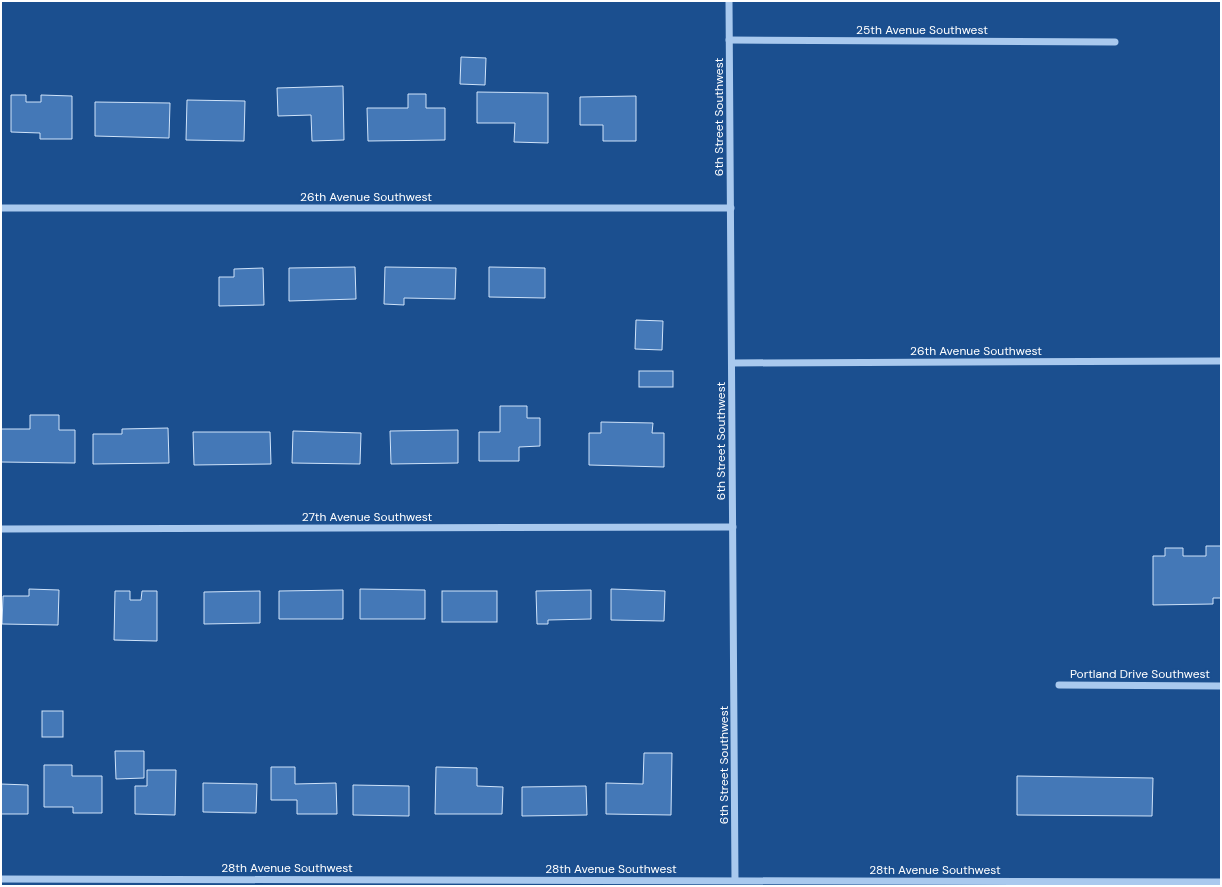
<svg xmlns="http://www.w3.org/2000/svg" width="1222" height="887" font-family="'DM Sans',sans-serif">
<rect width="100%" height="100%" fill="#1b4f8f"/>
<g fill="#4478b7" stroke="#cfe3fa">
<path d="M461,57l25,1 -1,27 -25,-1z"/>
<path d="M343,86l1,54 -32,1 -1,-26 -33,1 -1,-28z"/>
<path d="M477,92l71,1v50l-34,-1 1,-19h-38z"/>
<path d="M408,94h18v14h19v32l-77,1 -1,-33h41z"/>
<path d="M11,95h15v7h15v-7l31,1v43h-32v-6l-29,-1z"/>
<path d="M636,96v45h-33v-16h-23v-28z"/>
<path d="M187,100l58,1 -1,40 -58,-1z"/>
<path d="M95,102l75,1 -1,35 -74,-2z"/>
<path d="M355,267l1,32 -67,2v-33z"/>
<path d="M385,267l71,1 -1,31 -51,-1v7l-20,-1z"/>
<path d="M489,267l56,1v30l-56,-1z"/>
<path d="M263,268l1,37 -45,1v-29h15v-8z"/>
<path d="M636,320l27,1 -1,29 -27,-1z"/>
<rect x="639" y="371" width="34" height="16"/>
<path d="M500,406h27v12h13v28l-21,1v14h-40v-29h21z"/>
<path d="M30,415h29v15h16v33l-74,-1v-33h29z"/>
<path d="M601,422l52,1 -1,10h12v34l-75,-2v-32h12z"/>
<path d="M168,428l1,35 -76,1v-30h29v-5z"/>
<path d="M458,430v33l-67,1 -1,-33z"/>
<path d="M293,431l68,2 -1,31 -68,-1z"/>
<path d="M193,432h77l1,32 -77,1z"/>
<path d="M1206,546h15v52h-8v6l-60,1v-49h12v-8h18v8h23z"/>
<path d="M29,589l30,1 -1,35 -56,-1 1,-28h26z"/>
<path d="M360,589l65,1v29h-65z"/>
<path d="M611,589l54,2 -1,30 -53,-1z"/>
<path d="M343,590v29h-64v-28z"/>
<path d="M591,590v29l-43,1v4h-11l-1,-33z"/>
<path d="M115,591h15v9h11l1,-9h15v50l-43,-1z"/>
<path d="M260,591v32l-56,1v-32z"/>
<rect x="442" y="591" width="55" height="31"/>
<rect x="42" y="711" width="21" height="26"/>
<path d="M115,751h29v27l-28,1z"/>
<path d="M644,753h28l-1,62 -65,-1v-31l37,1z"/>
<path d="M44,765h28v11h30v37h-29v-6h-29z"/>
<path d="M271,767h24v17l41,-1 1,31h-40v-14h-26z"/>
<path d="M436,767l41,1v18l26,1 -1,27h-67z"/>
<path d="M147,770h29l-1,45 -40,-1v-28h12z"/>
<path d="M1017,776l136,2 -1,38 -135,-1z"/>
<path d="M203,783l54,1 -1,29 -53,-1z"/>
<path d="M1,784l27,1v29h-27z"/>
<path d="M353,785l56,1v30l-56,-1z"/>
<path d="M586,786l1,29 -65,1v-29z"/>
</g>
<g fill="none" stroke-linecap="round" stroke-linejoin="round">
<g stroke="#a9c9ee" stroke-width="7">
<path d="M729,1l6,879"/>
<path d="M729,40l386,2"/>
<path d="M1,208h730"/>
<path d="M732,363l489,-2"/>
<path d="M1,529l732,-2"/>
<path d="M1059,685l162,1"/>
<path d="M1,879l1220,3"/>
</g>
</g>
<g text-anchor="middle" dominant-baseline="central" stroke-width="4" stroke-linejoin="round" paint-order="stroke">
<g font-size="12" fill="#fff" stroke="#1b4f8f">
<text x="922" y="30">25th Avenue Southwest</text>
<text transform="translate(719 117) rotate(-90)">6th Street Southwest</text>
<text x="366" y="197">26th Avenue Southwest</text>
<text x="976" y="351">26th Avenue Southwest</text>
<text transform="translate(721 441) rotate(-90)">6th Street Southwest</text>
<text x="367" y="517">27th Avenue Southwest</text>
<text x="1140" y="674">Portland Drive Southwest</text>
<text transform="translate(724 765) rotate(-90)">6th Street Southwest</text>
<text x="287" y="868">28th Avenue Southwest</text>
<text x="611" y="869">28th Avenue Southwest</text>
<text x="935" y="870">28th Avenue Southwest</text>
</g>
</g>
<rect width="1222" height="887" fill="none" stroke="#ffffff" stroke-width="4"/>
</svg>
